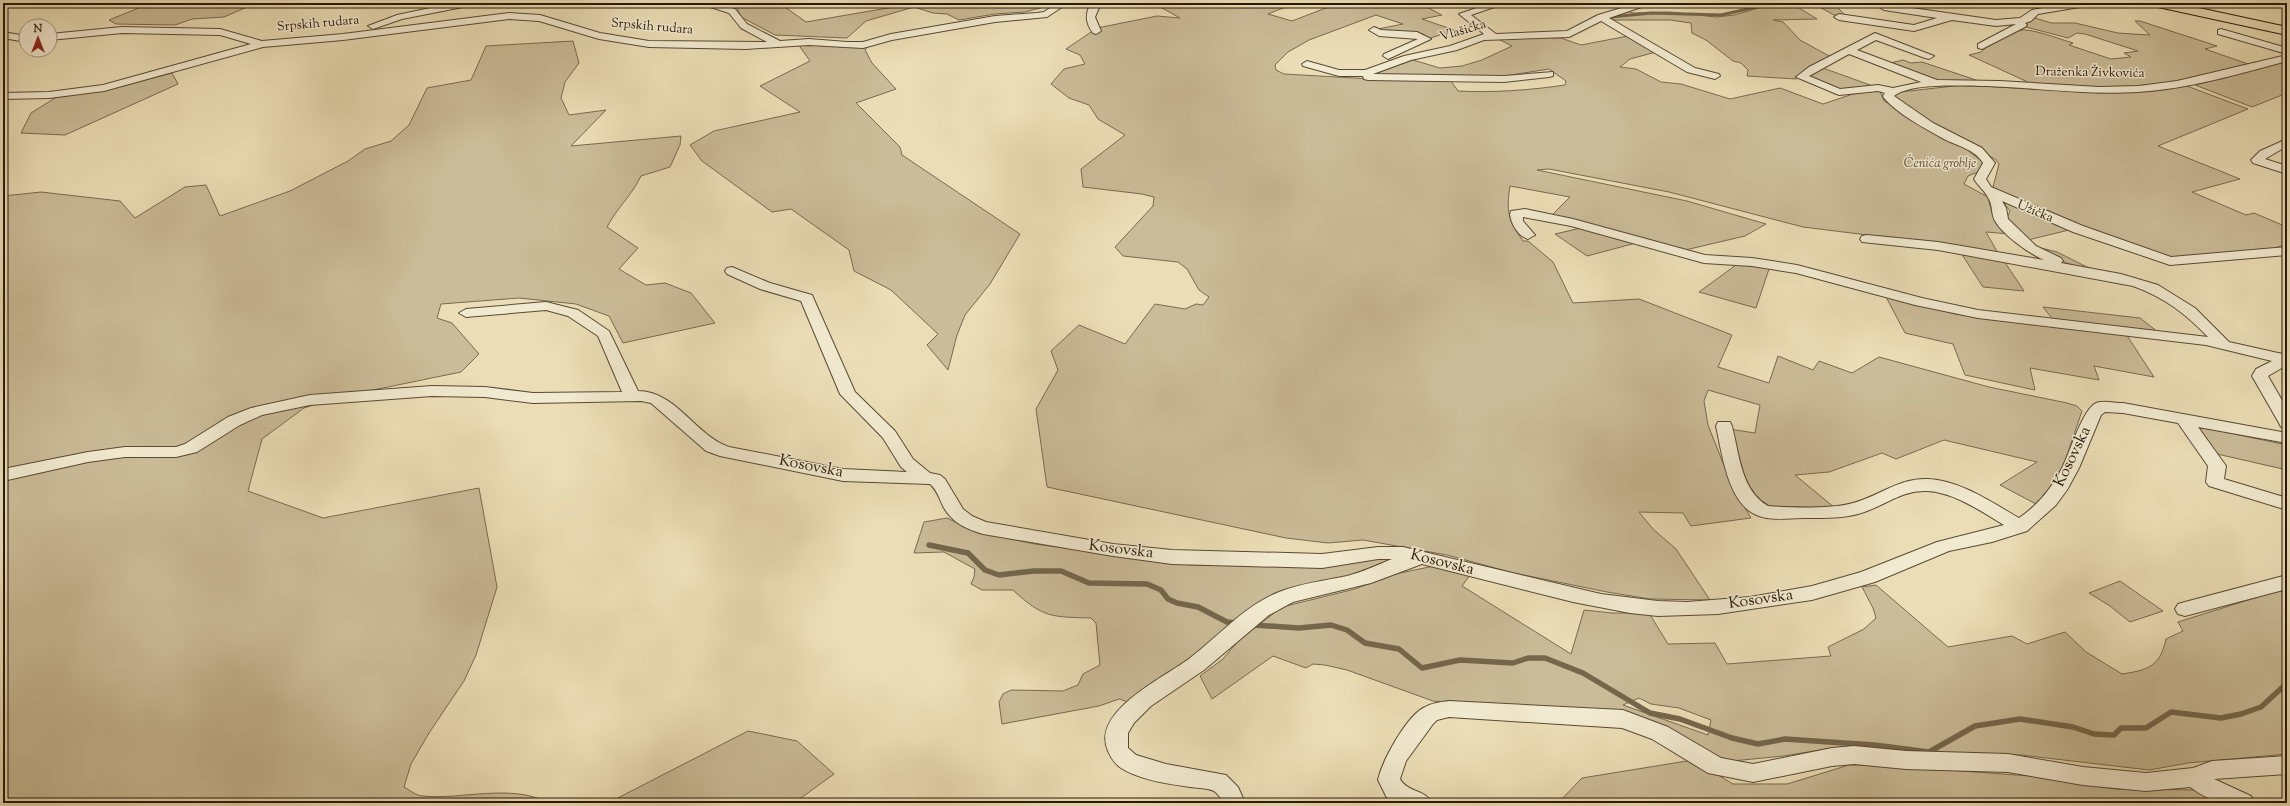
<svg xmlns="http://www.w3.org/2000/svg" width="2290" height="806" font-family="'Sorts Mill Goudy',serif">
<rect width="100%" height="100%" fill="#ebdeb6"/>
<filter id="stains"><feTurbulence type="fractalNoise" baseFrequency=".005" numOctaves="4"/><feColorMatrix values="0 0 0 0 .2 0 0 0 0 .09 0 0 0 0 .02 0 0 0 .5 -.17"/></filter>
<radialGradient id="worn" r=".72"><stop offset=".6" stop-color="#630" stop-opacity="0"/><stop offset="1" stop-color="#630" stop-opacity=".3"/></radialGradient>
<g fill="#cabc98" stroke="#786a50" fill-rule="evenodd">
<path d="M160,3l39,3 57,-3 -32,14 -32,2 -17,6 -59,-1 -7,-4 37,-15z"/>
<path d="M722,3h61l2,4 21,15 111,-19h131l-8,5 -15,4 -30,2 -36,6 -12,-6 -14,-1 -19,-6 -48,14 -19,17 -72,-3 -34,-18 -4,-9z"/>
<path d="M1153,3h131l4,3 -20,8 24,7 39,-15 -7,-3h95l23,12 -20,4 32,11 -26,9v-2c-14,-10 -35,-2 -50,-8l25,-5 -27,-9 -67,25 -21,12 -13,13 1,5 8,4 88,5 79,2 7,10c33,2 74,-1 107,-6l1,-4 -17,-12 -51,8 -127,-2 42,-15 27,8 22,-2 20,-6 30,-14 -18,-9 67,1 20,7 47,-9 28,16 -26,7 -10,8 16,2 25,13 20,2 49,15 50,-11 43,16 30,-10 21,-5 6,2 4,10 82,48 17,13 -5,10 -10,4 -4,8 24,13 5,20 17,17 -24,-2 13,23 -59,-11 -137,-17 -134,-35 -120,-23 -12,1 150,31 79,23 -21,12 -64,15 -129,-36 18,-18 -60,-11c-4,25 -2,34 13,55h5l25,21 20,41 66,-4 93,36 -14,32 51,16 9,-27 35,14 6,-9 33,12 27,-16 110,30 78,16 10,3 5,5 -19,56 -9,16 -18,21 -36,-19 37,-23 -93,-22 -48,19 -14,-6 -53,19 -34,3 40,33 -65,-2 -21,-13 -20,-64 26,4 5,-28 -52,-15 -4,11 4,24 24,61 19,32 -60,8 -8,-13 -44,-1 14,17 23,20 34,51 -60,-1 -43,-7 -93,-19 -67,-18 -84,-15 -35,3 -42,-5 -239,-51 -11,-78 22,-39 -7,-19 28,-26 46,19 30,-40 30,5 11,-5 7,1 6,-8 -10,-7 -12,-21 -9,-7 -55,-6 -8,-9 38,-41 1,-9 -12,-3 -59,-7 -2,-18 44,-34 -27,-16 -9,-14 -20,-7 -18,-14 13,-15 21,-5 -5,-9 -14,-6 31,-21 60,-12 23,2z"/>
<path d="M1791,3l26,16 -44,1 10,2 17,18 31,17 -15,6 -20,16 -49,-3 1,-6 -7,-7 -8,-2 -27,-21 -14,-7 -1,-10 -21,-3h-56l-5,-4 16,-6 8,3 37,-1 46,5 18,-2 31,-9z"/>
<path d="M1812,3h21l12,12h-11z"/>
<path d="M2035,18l16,5h24l43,10 32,2 -15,-14h5l77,25 -12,3 46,16 -73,17 -63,6 -83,-4 -63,-29 12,-3c6,-7 34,-23 44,-22 14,1 31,8 45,12l3,1 -4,2 42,14 20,-2 -7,-4 14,-2 -53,-17 -8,-1 -9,5 -42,-11 1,-5z"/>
<path d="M573,41l6,22 -14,19 -4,16 8,17 37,-5 -35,36 110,-10 -1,9 -10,22 -29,9c-9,19 -24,32 -34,51l31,21 -19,21 27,16 19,-2 26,10 24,30 -92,20 -14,-27 -33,-12 -57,-6 -78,6 -4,14 15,5 27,31 -18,18 -122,25 -35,11 -42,31 -14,52 75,27 156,-30 18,99 -21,68 -12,26 -35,52 -18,31 -7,23c5,3 13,9 19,9 37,4 91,-13 125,7h-545v-607l38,-4 79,9 15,17 50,-31 21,-2 14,31 70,-25 58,-30 17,-12 26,-8 18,-16 18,-37 44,-8 15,-34z"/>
<path d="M798,44l59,3 11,-1 -3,4 7,13 24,26 -40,14 44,44 2,8 118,79 -30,50 -25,31 -8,20 -9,35 -21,-25 11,-11 -47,-44 -37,-19 -5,-21 -58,-41 -19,3 -70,-51 -12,-16 24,-14 86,-19 -40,-26 50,-25z"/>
<path d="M1903,60l8,3 11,-1 57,19h-41l-52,-17z"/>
<path d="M2283,62l4,2v29l-35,14 -57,-22z"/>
<path d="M1820,67l53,19 -33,4 -33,-13z"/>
<path d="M172,73l6,11 -113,51 -44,-2 10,-20 24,-15 71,-13z"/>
<path d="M1963,85l90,5 134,-4 61,23 -90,37 82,33 -48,13 54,23 8,-2 33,14v17l-21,7 -96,7 -62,-20 -110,-45 -5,-6 6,-23 -4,-5 -41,-21 -59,-40v-4l5,-2z"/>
<path d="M2002,201l46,18 21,11 -41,10 -21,-22 3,-7z"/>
<path d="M1581,228l55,15 -49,13 -32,-22z"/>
<path d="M2033,246l24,6 30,15 15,5c-26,-4 -47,-12 -69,-26z"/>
<path d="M1961,253l43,8 20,30 -41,-4z"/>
<path d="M1736,265l34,1 -14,42 -57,-16z"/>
<path d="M1885,295l70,19 171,20 28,43 -60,-11 5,14 -69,-12 5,22 -70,-15 -12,-31 -48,-11z"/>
<path d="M2043,307l97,11 18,14 -103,-10z"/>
<path d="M2206,428l81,17v25l-70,-16 -19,-25z"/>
<path d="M947,518l26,13 62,13 157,21 117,1 82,-9 3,3 -50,18 -62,15 -151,110 -12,-4 -20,7 -97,18 -3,-22 4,-8 8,-4 52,1 15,-6 5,-11 17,-9 -4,-42 -5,-5c-39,-1 -48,0 -78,-28h-31l-11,-6 3,-7 1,-8 -31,-17 -30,1 10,-31z"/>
<path d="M1434,566l36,9 -8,11 109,68 13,-44 28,3h37l19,31 47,-1 12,21 104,-8 -3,-9 36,-18 12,-11 -3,-10 -11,-21 14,-2 72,62 64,-11 15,8 38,-12 21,20 36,22c26,-4 38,-7 44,-35l17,-8 -5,-9 102,-32 7,6v158l-99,9 -39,7 -128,-15h-114l-36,-5 -45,-1 -42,7 -52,5 -16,-4 -83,-41 -200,-15 -86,-31 -22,-5 -12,-1 -7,4 -33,-12 -61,43 -12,-23 23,-17 16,-19 43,-33 73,-18 40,-15zM1639,698l12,6 28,4 32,12 -3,15 -85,-30z"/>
<path d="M2120,581l43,30 -33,11 -20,-16 -21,-13z"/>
<path d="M748,731l49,10 37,33 -40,29h-186z"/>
<path d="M1693,760l40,24h54l62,-19h31l150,11 86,13 86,1 29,13h-673l24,-25z"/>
</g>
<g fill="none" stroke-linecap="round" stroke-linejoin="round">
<path stroke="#74674c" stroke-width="3" d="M1612,17l39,-4 70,2 53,-12"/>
<g stroke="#74674c" stroke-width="5.5">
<path d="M929,545l39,8 17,17 14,5 35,-4h27l28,12 58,1 14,6 7,9 9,4 21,4 29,15 10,1"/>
<path d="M1253,625l46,3 32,-3 16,5 18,13 34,6 23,19 38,-8 53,3 15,-5h17l38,15 67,40 30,6 52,19 26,6 27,-5 89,6 55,7 46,-26 45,-7 53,8 21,7 20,1 7,-7h25l25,-16 50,6 20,-4 20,-7 26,-24"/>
</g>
<g stroke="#584a33" stroke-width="2">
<g id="street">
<path d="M454,3h19l-5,3 -66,13 -29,10 -5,-3 29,-11z"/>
<path d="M698,3h15l22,6 12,15 33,17 29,-2 38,3h16l28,-8 104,-18 42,-3 7,-1 13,-9h11l-21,14 -52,5 -103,18 -29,8 -54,-3 -63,4 -97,-2 -50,-8 -60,-18 -30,-2 -166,21 -80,7 -159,44 -55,7 -46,1v-6l46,-1 54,-7 148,-41 -31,-9 -98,-2 -72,7v-6l72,-7 98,2 42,12 81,-7 166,-21 31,2 60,18 49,8 118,1 -26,-14 -12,-15z"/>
<path d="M1091,3h10l-6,14 6,14 -5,3 -3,-1c-8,-11 -8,-19 -2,-30z"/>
<path d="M1491,3h15l-35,12 25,19 71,-3 31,-16 40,-12h15l-44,15 86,50 24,6 1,2 -5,3 -28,-7 -86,-51 -32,16 -85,3 -27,10 -46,10 -38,14 131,2 49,-4v4l-4,1 -45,5 -136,-2 -4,-1 -1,-3h-24l-36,-10 -1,-2 5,-3 32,9h26l39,-14 46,-10 34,-12 -25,-20z"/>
<path d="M2070,3h21l-5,3 -48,8 -7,7 -6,2 2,2 -2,2 -43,22 -4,-1v-4l38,-20 -20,2 -44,-6 -38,11 -75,-11 -5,-3 5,-3 75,11 23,-7 -53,-8 -5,-3 5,-3 112,16 24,-2 12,-8z"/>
<path d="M1374,27l7,3 36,2 14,7 -43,20 -5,-3 1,-2 34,-15 -39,-3 -10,-6z"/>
<path d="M2221,29l66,19v6l-69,-20v-4z"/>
<path d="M3,32l23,4v6l-23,-4z"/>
<path d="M1875,33l59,23 -5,3 -4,-1 -49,-18 -19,10 80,30 62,1 100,6 40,-1 38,-5 110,-26v6c-49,13 -98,28 -149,31 -50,3 -101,-4 -151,-6 -22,0 -76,-4 -93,10l39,27 49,25 13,15 -9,16 5,8 92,39 88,31 116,-10v8l-117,10 -97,-33 -71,-31 4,7 2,11 28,27 25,12 2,3 -2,2 60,11 37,11 37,23 34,34 58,13v10l-19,11 19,33v19l-6,-1 -2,-4 -27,-47 4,-7 16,-8 -66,-16 -228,-27 -63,-13 -119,-32 -44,-7 -48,-3 -133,-37 -48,-9v4l12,14 -7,4c-10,-3 -17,-15 -18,-25l1,-3 14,-2 48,10 132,36 47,3 45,7 125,33 56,12 230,27c-22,-23 -44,-40 -75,-51l-195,-36 -76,-8 -2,-3 2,-3 5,-1 71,7 106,18c-14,-6 -43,-26 -50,-41 -3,-8 -1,-15 -7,-23 -3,-6 -9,-10 -13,-17l9,-16c-8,-14 -26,-17 -39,-24 -20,-11 -45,-24 -60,-41l-1,-2 2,-3 -7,-2 -39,4 -43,-18 13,-10zM1849,54l72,28 -28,6 -15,-3 -38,4 -31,-13z"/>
<path d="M2287,139v7l-22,13 22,7v8l-34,-11 -2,-3 9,-9z"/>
<path d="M732,267l38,16 42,12 43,97 40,39 18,28 17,14 10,2 5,4 18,30 9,7 14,6 127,22 59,6 150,4 56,-7h25l198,47 57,7 29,1 63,-5 62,-11 49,-14 76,-30 67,-17c-22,-13 -50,-33 -77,-34 -23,-1 -39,12 -60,20 -20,8 -42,7 -63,7 -15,0 -31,3 -45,-2 -31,-10 -37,-63 -43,-90l2,-4h12l2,4c7,27 9,65 36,80 22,2 64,3 85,-3 26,-7 46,-25 74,-24 33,1 64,23 92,39 19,-13 33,-30 43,-50 8,-15 20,-58 34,-65 7,-3 19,0 27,0l164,30v10l-89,-16 28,39 -2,13 63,19v12l-78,-24 -3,-4 2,-16 -30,-43 -55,-10 -18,-1 -4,3 -22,53 -12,22 -11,15 -29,26 -35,11 -43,9 -74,31 -63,18 -94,14 -60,2 -28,-3 -57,-11 -151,-38 -51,19 -78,19 -24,13 -65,55 -53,36 -17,17 -6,10v15l8,7 30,9 60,11 12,12 7,16h-22c-2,-5 -5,-9 -9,-12 -6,-3 -17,-3 -24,-4 -22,-3 -50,-7 -69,-19 -7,-5 -10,-10 -13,-17 -18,-40 58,-74 82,-93 29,-22 54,-52 89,-66 22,-9 45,-11 68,-16 16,-4 30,-11 45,-17h-14l-56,9 -150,-4 -59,-8 -130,-22c-17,-5 -32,-12 -40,-28 -4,-8 -6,-16 -13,-22l-87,-3 -123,-25 -14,-5 -55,-48 -10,-2 -108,2 -48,-6 -53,-1 -122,9 -48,10 -22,10 -43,27 -21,5h-51l-37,5 -85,19v-12l85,-17 37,-5h51l9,-3 43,-27 23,-9 59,-13 122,-9 53,1 48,6 89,-1 -24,-56 -30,-20 -22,-6 -80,7 -7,-4 7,-4 80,-7 32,8 31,21 29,60c38,0 58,45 91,56l114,22 64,3 -6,-5 -18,-29 -43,-44 -39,-93 -41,-12 -33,-15 -2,-3 2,-3z"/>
<path d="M2287,575v14l-102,27 -7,-2 -3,-5 3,-5 7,-2z"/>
<path d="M1449,701l174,9 45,17 53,31 32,6 79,-16 22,-2 52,5 102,3 75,13 63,6 47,-5 19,-7 75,-5v18l-73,5 37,17 3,7c-29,0 -39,2 -64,-16l-44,4 -63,-6 -75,-13 -102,-3 -52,-5 -22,2 -79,16 -45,-9 -56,-34 -30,-11 -173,-11 -12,3 -4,4 -27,37 -6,18c7,13 26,11 32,24h-34l-11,-5 -9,-18c4,-19 29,-65 47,-73 7,-4 16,-5 24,-6z"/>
</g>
</g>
<g stroke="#271807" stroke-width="2">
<path id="primary" d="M2152,3h24l111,24v8l-129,-28z"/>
</g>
<use href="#street" fill="#f2ead0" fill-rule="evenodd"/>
<use href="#primary" fill="#ebdeb6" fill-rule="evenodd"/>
</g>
<g text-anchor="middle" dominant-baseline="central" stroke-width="3" stroke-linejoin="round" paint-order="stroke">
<g font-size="13" fill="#271807" stroke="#f2ead0">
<text transform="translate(318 24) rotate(-5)">Srpskih rudara</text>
<text transform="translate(652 27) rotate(5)">Srpskih rudara</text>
<text transform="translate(1463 31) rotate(-17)">Vlašićka</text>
<text transform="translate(2090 73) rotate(1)">Draženka Živkovića</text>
<text transform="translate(2035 212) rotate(23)">Užička</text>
</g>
<g font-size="13" font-style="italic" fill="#584932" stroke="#f2ead0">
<text x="1940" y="164">Čenića groblje</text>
</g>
<g font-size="16" fill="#271807" stroke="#f2ead0">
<text transform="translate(2073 457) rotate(-64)">Kosovska</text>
<text transform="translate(811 467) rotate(11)">Kosovska</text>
<text transform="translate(1121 550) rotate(7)">Kosovska</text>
<text transform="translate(1442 563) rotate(14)">Kosovska</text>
<text transform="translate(1761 600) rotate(-8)">Kosovska</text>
</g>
</g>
<rect width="2290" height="806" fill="none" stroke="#ebdeb6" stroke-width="16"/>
<rect x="4" y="4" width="2282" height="798" fill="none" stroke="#271807" stroke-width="2"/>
<rect x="8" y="8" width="2274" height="790" fill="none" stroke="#271807"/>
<g transform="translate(38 38)"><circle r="19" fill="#f2ead0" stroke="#a19680"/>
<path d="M0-3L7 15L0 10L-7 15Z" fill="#8f2418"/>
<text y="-6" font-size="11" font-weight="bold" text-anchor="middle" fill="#271807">N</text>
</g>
<rect width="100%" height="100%" filter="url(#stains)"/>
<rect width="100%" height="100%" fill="url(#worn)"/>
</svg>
